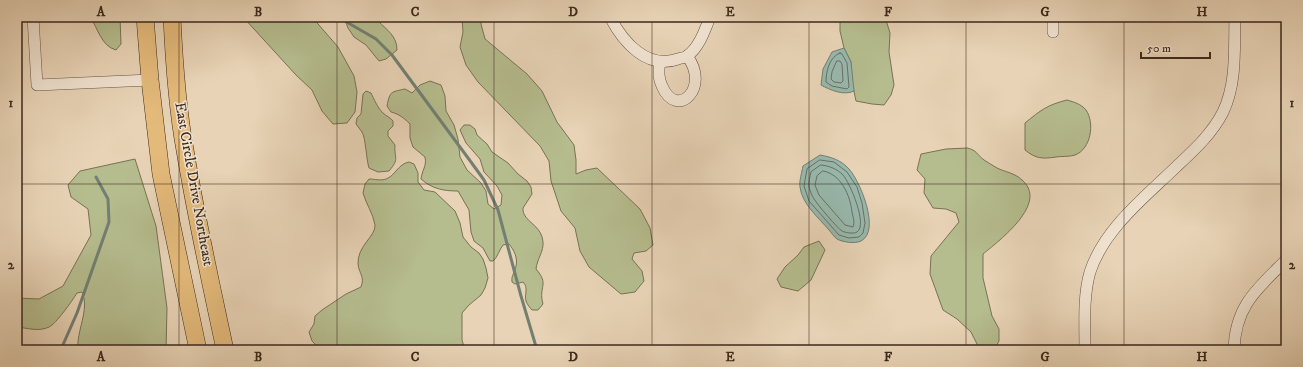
<svg xmlns="http://www.w3.org/2000/svg" width="1303" height="367" font-family="'IM FELL DW Pica',serif">
<rect width="100%" height="100%" fill="#e8d3b6"/>
<filter id="stains"><feTurbulence type="fractalNoise" baseFrequency=".005" numOctaves="4"/><feColorMatrix values="0 0 0 0 .2 0 0 0 0 .09 0 0 0 0 .02 0 0 0 .5 -.17"/></filter>
<radialGradient id="worn" r=".72"><stop offset=".6" stop-color="#630" stop-opacity="0"/><stop offset="1" stop-color="#630" stop-opacity=".3"/></radialGradient>
<g fill="#b5bc8e" stroke="#787255">
<path d="M90,17h30l1,27 -5,6c-15,-4 -18,-22 -26,-33z"/>
<path d="M243,17h69l26,30 16,29 3,16 -2,20 -8,11 -14,1 -11,-13 -10,-21 -16,-15z"/>
<path d="M344,17h33l1,4c9,9 19,15 19,29l-11,9 -7,2 -13,-16 -12,-8 -6,-9z"/>
<path d="M462,17h20l-1,7 4,15 42,35 15,17 15,31 17,23 2,15v14l10,-4 11,-2 43,41 10,19 3,17 -7,6 -12,2 -2,6 10,12 2,10 -9,11 -14,2 -32,-27 -9,-16 -5,-23 -14,-17 -10,-30 -2,-20 -9,-15 -62,-64 -12,-17 -6,-18 3,-15z"/>
<path d="M840,17h45l5,16 -1,19 5,33 -3,10 -7,10 -12,-1 -16,-3 -4,-19 -1,-20 -7,-14 -4,-17z"/>
<path d="M430,81l11,4 4,11 1,15 8,14 4,14 2,18 7,13 14,13 5,8 2,13 6,5 7,-4 1,-10 -5,-9 -13,-14 -4,-13 -14,-16 -6,-13 4,-5h6l5,4 2,6 10,9 5,8 16,11 10,11 9,7 4,6 1,7 -9,14c0,2 0,4 1,6 4,9 18,13 19,28 1,9 -6,17 -7,27 14,16 2,17 7,35l-5,6h-6c-2,-2 -5,-6 -6,-9 -2,-7 3,-13 -3,-19l-8,2 -3,-2c-1,-7 3,-9 4,-16 2,-8 -2,-16 -7,-22l-6,1c-4,5 -5,12 -10,16h-3l-7,-13 -9,-7 -3,-9 -2,-22 -11,-19c-14,0 -26,-2 -37,-12 1,-9 6,-13 4,-22l-12,-10 -3,-9v-14c-6,-6 -11,-10 -19,-12l-4,-6c3,-15 4,-14 18,-17l7,4 8,-8z"/>
<path d="M366,91l5,2c3,6 6,14 12,20 3,3 7,4 10,8v5l-5,5v5l7,9c-1,14 5,13 -6,26l-11,1 -9,-4c-3,-10 -3,-29 -7,-36 -2,-3 -4,-5 -6,-8l1,-6 4,-4 2,-20z"/>
<path d="M1067,100c7,2 14,4 19,10 9,13 5,39 -11,45 -6,2 -13,1 -19,2 -13,2 -20,2 -31,-7v-27c16,-13 22,-18 42,-23z"/>
<path d="M967,148c10,2 10,7 17,12 4,3 9,5 13,8 8,4 18,5 25,12 27,23 -22,60 -39,74v24l9,38 7,13v12l-5,9h-14l-9,-18 -14,-13 -14,-9 -13,-36 1,-18 28,-34 -3,-9 -10,-4 -13,-1 -9,-15 1,-14 -8,-9 4,-16 25,-5z"/>
<path d="M135,159l21,67 11,82 -1,42h-88c-2,-19 12,-40 4,-58l-5,1c-5,8 -21,31 -28,34 -10,5 -22,1 -32,0v-29l22,1 24,-13 28,-51 -3,-26 -17,-12 -3,-12 12,-14z"/>
<path d="M409,162l5,2 4,9v9l6,8 11,2 20,19 5,12 3,14 8,10 8,6 4,6 3,9 2,10 -3,10 -4,7 -12,10 -7,8v27l3,10h-144l-9,-9 -3,-9 5,-8 1,-8 7,-6 24,-16 15,-7c4,-11 -2,-13 -3,-23 -1,-18 18,-28 17,-39 -2,-12 -9,-21 -12,-32l2,-9 4,-5c6,0 12,2 17,0 9,-3 12,-15 23,-17z"/>
<path d="M819,241l6,9 -14,30 -13,11 -17,-4 -4,-8 8,-12 13,-12 6,-8z"/>
</g>
<g fill="#97b8ac" stroke="#727f72">
<path d="M844,48l7,14 3,29c-10,5 -24,-1 -33,-6l2,-16 9,-17z"/>
<path d="M820,155c11,2 21,5 29,14 11,12 32,62 12,72 -6,3 -19,1 -24,-2 -3,-2 -6,-7 -8,-9 -11,-13 -27,-26 -29,-43 -1,-6 2,-15 3,-21z"/>
</g>
<g fill="none" stroke-linecap="round" stroke-linejoin="round">
<g stroke="#697064" stroke-width="1">
<path d="M840,53l2,1 5,9 2,24 -2,2 -15,-3 -6,-4c0,-10 3,-25 14,-29z"/>
<path d="M837,61h3l2,3 1,17 -2,2 -7,-1 -3,-3 1,-7z"/>
<path d="M820,160l14,2 13,10 10,15 5,16 3,20 -2,10 -4,4 -10,1 -10,-3 -30,-34 -5,-15 3,-17z"/>
<path d="M821,165c9,1 16,4 22,10 7,8 25,50 14,57 -3,2 -11,1 -15,-1 -5,-3 -24,-26 -28,-32 -2,-3 -4,-8 -5,-12 -1,-4 1,-10 2,-15z"/>
<path d="M823,171c18,3 27,24 29,41 1,5 3,10 1,15l-8,-2 -26,-30 -4,-10 2,-9z"/>
</g>
<g stroke="#727f72" stroke-width="3">
<path d="M338,17l38,22 16,16 79,107 13,18 14,30 23,86 16,54"/>
<path d="M54,350l8,-3 15,-34 32,-91 -1,-23 -12,-22"/>
</g>
<g stroke="#665442" stroke-width="12">
<g id="street">
<path d="M33,17l4,68 113,-5"/>
<path d="M610,17c13,25 37,53 68,42 3,-1 7,-1 9,-3 12,-8 18,-26 23,-39"/>
<path d="M1053,32v-15"/>
<path d="M660,62c-2,9 -2,16 2,24 15,35 49,1 25,-30"/>
<path d="M1085,350c0,-26 -2,-54 5,-78 14,-43 55,-75 86,-105 17,-16 36,-33 47,-55 14,-29 11,-63 12,-95"/>
<path d="M1234,350c1,-44 23,-61 52,-90"/>
</g>
</g>
<g stroke="#3b291c" stroke-width="18">
<g id="primary">
<path d="M145,17l5,63 11,94 37,176"/>
<path d="M172,17c2,44 5,90 13,133 11,67 26,134 40,200"/>
</g>
</g>
<use href="#street" stroke="#f0e2d0" stroke-width="11"/>
<use href="#primary" stroke="#e4ba7b" stroke-width="17"/>
</g>
<path fill="none" stroke="#3b291c" stroke-width="1" stroke-opacity="0.55" d="M179,17v333M337,17v333M494,17v333M652,17v333M809,17v333M966,17v333M1124,17v333M17,184h1269"/>
<g text-anchor="middle" dominant-baseline="central" stroke-width="3" stroke-linejoin="round" paint-order="stroke">
<g font-size="15" fill="#3b291c" stroke="#f0e2d0">
<text transform="translate(194 184) rotate(80)">East Circle Drive Northeast</text>
</g>
</g>
<rect width="1303" height="367" fill="none" stroke="#e8d3b6" stroke-width="44"/>
<path d="M1141 52v6h69v-6" fill="none" stroke="#3b291c" stroke-width="2"/>
<text x="1147" y="52" font-size="12" fill="#3b291c" stroke="#f0e2d0" stroke-width="3" paint-order="stroke">50 m</text>
<rect x="22" y="22" width="1259" height="323" fill="none" stroke="#3b291c" stroke-width="1.5"/>
<g font-size="13" text-anchor="middle" font-weight="bold" fill="#3b291c">
<text x="101" y="16">A</text>
<text x="258" y="16">B</text>
<text x="415" y="16">C</text>
<text x="573" y="16">D</text>
<text x="730" y="16">E</text>
<text x="888" y="16">F</text>
<text x="1045" y="16">G</text>
<text x="1202" y="16">H</text>
<text x="11" y="107">1</text>
<text x="1292" y="107">1</text>
<text x="11" y="269">2</text>
<text x="1292" y="269">2</text>
<text x="101" y="361">A</text>
<text x="258" y="361">B</text>
<text x="415" y="361">C</text>
<text x="573" y="361">D</text>
<text x="730" y="361">E</text>
<text x="888" y="361">F</text>
<text x="1045" y="361">G</text>
<text x="1202" y="361">H</text>
</g>
<rect width="100%" height="100%" filter="url(#stains)"/>
<rect width="100%" height="100%" fill="url(#worn)"/>
</svg>
